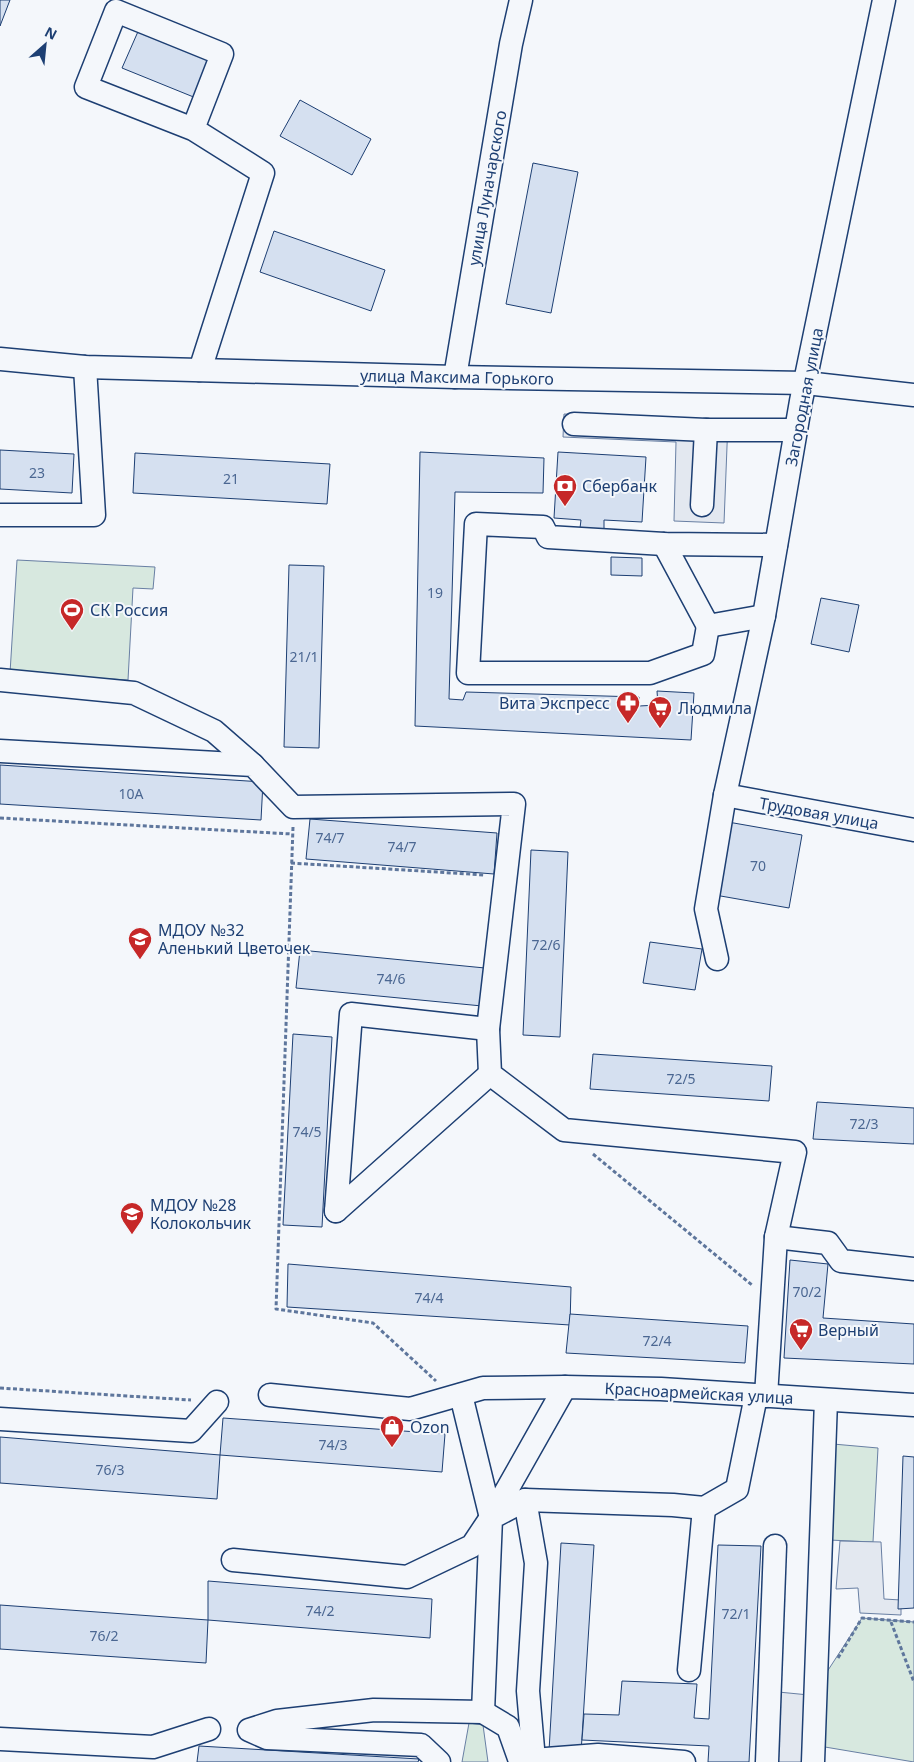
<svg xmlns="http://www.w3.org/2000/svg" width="914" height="1762" font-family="'Noto Sans',sans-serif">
<rect width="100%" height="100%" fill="#f4f7fb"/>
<g fill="#d7e8df" stroke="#687fa3">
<path d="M17,560l138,7 -2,22 -20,-1 -5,92 -118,-7z"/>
<path d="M833,1444l45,4 -5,94 -44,-2z"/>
<path d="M862,1618l52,4v140l-89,-15 -4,-66z"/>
<path d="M469,1723l14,2 5,37h-26z"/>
</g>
<g fill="#e3e8f0" stroke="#687fa3">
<path d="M564,414l164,7 -4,102 -50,-2 2,-79 -113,-5z"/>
<path d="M840,1541l41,1 3,57 17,1v15l-41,-2 -2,-25 -22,1z"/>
<path d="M768,1691l41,4 -3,67h-39z"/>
</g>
<g fill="#d5e0f0" stroke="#1d3f73">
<path d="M0,0h10l-10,26z"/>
<path d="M140,27l73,30 -17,41 -74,-30z"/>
<path d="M300,100l71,39 -19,36 -72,-39z"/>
<path d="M533,163l45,9 -27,141 -45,-9z"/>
<path d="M274,231l111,39 -14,41 -111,-39z"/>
<path d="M0,450l74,4 -2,39 -72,-4z"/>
<path d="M420,452l124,6 -1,35 -88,-1 -6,207 14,1 3,-8 173,5v9l19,-1 -1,-14 37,2 -3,47 -276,-14z"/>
<path d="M558,452l88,5 -4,65 -38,-2v10l-24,-2 1,-8 -27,-2z"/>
<path d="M135,453l195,11 -3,40 -194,-11z"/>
<path d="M611,557l31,1v18l-31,-1z"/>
<path d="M289,565l35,1 -5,182 -35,-1z"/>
<path d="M821,598l38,7 -10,47 -38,-8z"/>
<path d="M0,765l263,17 -2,38 -261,-16z"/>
<path d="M310,819l187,14 -3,41 -188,-15z"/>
<path d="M728,822l74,13 -13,73 -74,-13z"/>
<path d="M531,850l37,2 -8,185 -37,-2z"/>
<path d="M650,942l52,7 -7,41 -52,-7z"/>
<path d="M300,950l185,18 -3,38 -186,-18z"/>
<path d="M293,1034l39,3 -10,190 -39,-2z"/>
<path d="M593,1054l179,12 -3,35 -179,-12z"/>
<path d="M817,1102l97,6v36l-101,-5z"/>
<path d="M790,1260l38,4 -5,54 91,6v40l-130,-6z"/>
<path d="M288,1264l283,23 -1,38 -283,-18z"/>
<path d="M570,1314l178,12 -3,37 -179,-10z"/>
<path d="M223,1418l222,16 -3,38 -222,-17z"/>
<path d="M0,1437l220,18 -3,44 -217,-16z"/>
<path d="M903,1456l11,1v151l-16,1z"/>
<path d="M561,1543l33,2 -13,208 -32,-2z"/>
<path d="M718,1545l43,1 -12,216h-41l1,-16 -127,-6 2,-26 35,1 3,-34 75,3 -3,34 15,1z"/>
<path d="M208,1581l224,18 -2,39 -222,-18z"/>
<path d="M0,1605l208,15 -2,43 -206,-14z"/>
<path d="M199,1746l220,13 -1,3h-221z"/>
</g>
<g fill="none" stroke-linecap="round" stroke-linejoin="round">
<g stroke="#1d3f73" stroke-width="25">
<g id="minor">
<path d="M193,129l29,-75 -106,-43 -30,76 107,42 70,44 -63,197"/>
<path d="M0,359l85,8 370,10 351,6 108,12"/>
<path d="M455,377l56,-333 10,-44"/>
<path d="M574,424l132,6h90"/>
<path d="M702,505l4,-75"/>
<path d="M0,515h94l-9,-148"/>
<path d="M664,544l44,82 56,-10"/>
<path d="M708,626l-5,28 -53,19h-182l8,-149 67,3 5,10 116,7 112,1"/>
<path d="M0,680l134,13 80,38 39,34"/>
<path d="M0,751l253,14 40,42 221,-3 -26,225 2,45 74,56 231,22 -19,85 -10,159"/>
<path d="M725,795l189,35"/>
<path d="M717,959l-11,-50 19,-114 39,-179 37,-215 83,-401"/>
<path d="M336,1211l15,-197 137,15"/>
<path d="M336,1211l154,-137"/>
<path d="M776,1237l52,6 13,18 73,8"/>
<path d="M270,1395l140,14 73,-21 82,-1 96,2 253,16"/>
<path d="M461,1395l30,123 74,-131"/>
<path d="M0,1419l191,12 26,-29"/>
<path d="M525,1500l11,63 -8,128 6,69"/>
<path d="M233,1560l174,17 65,-31 18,-27"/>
<path d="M689,1670l15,-162"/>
<path d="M483,1712l8,-194 34,-18 148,5 31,3 33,-19 19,-93"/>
<path d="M0,1739l153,8 56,-18"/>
<path d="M439,1762l-18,-17 -154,-7 -18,-8 28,-9 97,-11 109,2 25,15 12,34 78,-6 86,7"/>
<path d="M767,1762l8,-216"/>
<path d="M813,1762l13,-362"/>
</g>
</g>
<g stroke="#5e769c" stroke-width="3" stroke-dasharray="4 2.5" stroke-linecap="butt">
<path d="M0,818l292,16"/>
<path d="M293,827l-17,482 97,14 63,58"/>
<path d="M291,863l194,12"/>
<path d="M593,1154l159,131"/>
<path d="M0,1388l191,12"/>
<path d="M891,1622l23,60"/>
<path d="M838,1658l24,-40 52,4"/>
</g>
<use href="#minor" stroke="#f4f7fb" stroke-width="22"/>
</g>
<defs>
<g id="bank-pin" transform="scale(1.25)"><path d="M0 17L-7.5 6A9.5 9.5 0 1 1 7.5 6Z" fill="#c62828" stroke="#f4f7fb"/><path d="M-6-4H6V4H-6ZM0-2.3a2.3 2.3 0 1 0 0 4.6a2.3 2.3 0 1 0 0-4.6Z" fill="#fff"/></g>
<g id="stadium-pin" transform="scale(1.25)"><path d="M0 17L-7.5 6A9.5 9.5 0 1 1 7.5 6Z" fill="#c62828" stroke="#f4f7fb"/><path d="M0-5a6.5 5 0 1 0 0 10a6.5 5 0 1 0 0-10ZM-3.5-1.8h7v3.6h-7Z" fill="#fff"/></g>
<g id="pharmacy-pin" transform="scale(1.25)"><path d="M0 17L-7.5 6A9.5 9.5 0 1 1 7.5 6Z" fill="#c62828" stroke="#f4f7fb"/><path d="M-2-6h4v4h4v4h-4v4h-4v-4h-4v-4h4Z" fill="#fff"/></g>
<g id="supermarket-pin" transform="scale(1.25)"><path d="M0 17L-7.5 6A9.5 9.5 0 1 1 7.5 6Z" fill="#c62828" stroke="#f4f7fb"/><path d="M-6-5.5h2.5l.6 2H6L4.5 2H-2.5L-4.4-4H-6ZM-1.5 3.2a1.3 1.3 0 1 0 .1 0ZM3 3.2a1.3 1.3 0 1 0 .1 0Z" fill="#fff"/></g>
<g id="school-pin" transform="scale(1.25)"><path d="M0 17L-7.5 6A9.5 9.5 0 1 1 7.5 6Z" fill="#c62828" stroke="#f4f7fb"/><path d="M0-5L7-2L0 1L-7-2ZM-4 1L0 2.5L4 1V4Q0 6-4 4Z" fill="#fff"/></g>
<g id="shop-pin" transform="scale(1.25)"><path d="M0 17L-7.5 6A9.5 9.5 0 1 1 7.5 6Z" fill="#c62828" stroke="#f4f7fb"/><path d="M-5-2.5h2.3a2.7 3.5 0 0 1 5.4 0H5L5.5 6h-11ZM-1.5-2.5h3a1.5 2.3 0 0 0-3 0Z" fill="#fff"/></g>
</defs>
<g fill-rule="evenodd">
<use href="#bank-pin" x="565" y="486"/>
<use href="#stadium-pin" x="72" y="610"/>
<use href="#pharmacy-pin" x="628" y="703"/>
<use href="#supermarket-pin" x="660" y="708"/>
<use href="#school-pin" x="140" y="939"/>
<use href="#school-pin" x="132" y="1214"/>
<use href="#supermarket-pin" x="801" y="1330"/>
<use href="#shop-pin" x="392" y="1427"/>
</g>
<g text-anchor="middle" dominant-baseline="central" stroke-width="4" stroke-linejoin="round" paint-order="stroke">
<g font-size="14" fill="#4b6792">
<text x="37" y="472">23</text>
<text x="231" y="478">21</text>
<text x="435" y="592">19</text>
<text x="304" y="656">21/1</text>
<text x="131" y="793">10А</text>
<text x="330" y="837">74/7</text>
<text x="402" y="846">74/7</text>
<text x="758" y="865">70</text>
<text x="546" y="944">72/6</text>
<text x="391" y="978">74/6</text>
<text x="681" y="1078">72/5</text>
<text x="864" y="1123">72/3</text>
<text x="307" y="1131">74/5</text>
<text x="807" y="1291">70/2</text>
<text x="429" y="1297">74/4</text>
<text x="657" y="1340">72/4</text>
<text x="333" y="1444">74/3</text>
<text x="110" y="1469">76/3</text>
<text x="320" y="1610">74/2</text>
<text x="736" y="1613">72/1</text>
<text x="104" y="1635">76/2</text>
</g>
<g font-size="16" fill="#1d3f73" stroke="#f4f7fb">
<text transform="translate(487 188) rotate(-80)">улица Луначарского</text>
<text transform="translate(457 377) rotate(1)">улица Максима Горького</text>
<text transform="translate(804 397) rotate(-79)">Загородная улица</text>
<text transform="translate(819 813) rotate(10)">Трудовая улица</text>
<text transform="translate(699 1393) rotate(3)">Красноармейская улица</text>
</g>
<g font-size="16" fill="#1d3f73" stroke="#f4f7fb" text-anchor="start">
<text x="582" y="486">Сбербанк</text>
<text x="90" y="610">СК Россия</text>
<text x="610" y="703" text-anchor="end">Вита Экспресс</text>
<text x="678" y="708">Людмила</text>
<text x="158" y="930">МДОУ №32<tspan x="158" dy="18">Аленький Цветочек</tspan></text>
<text x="150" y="1205">МДОУ №28<tspan x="150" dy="18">Колокольчик</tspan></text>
<text x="818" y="1330">Верный</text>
<text x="410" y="1427">Ozon</text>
</g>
</g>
<g transform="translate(45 45) rotate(27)" stroke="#f4f7fb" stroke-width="4" paint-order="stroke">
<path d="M0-4L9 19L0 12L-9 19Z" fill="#1d3f73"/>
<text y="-8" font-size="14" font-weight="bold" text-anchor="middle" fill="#1d3f73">N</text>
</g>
</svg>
